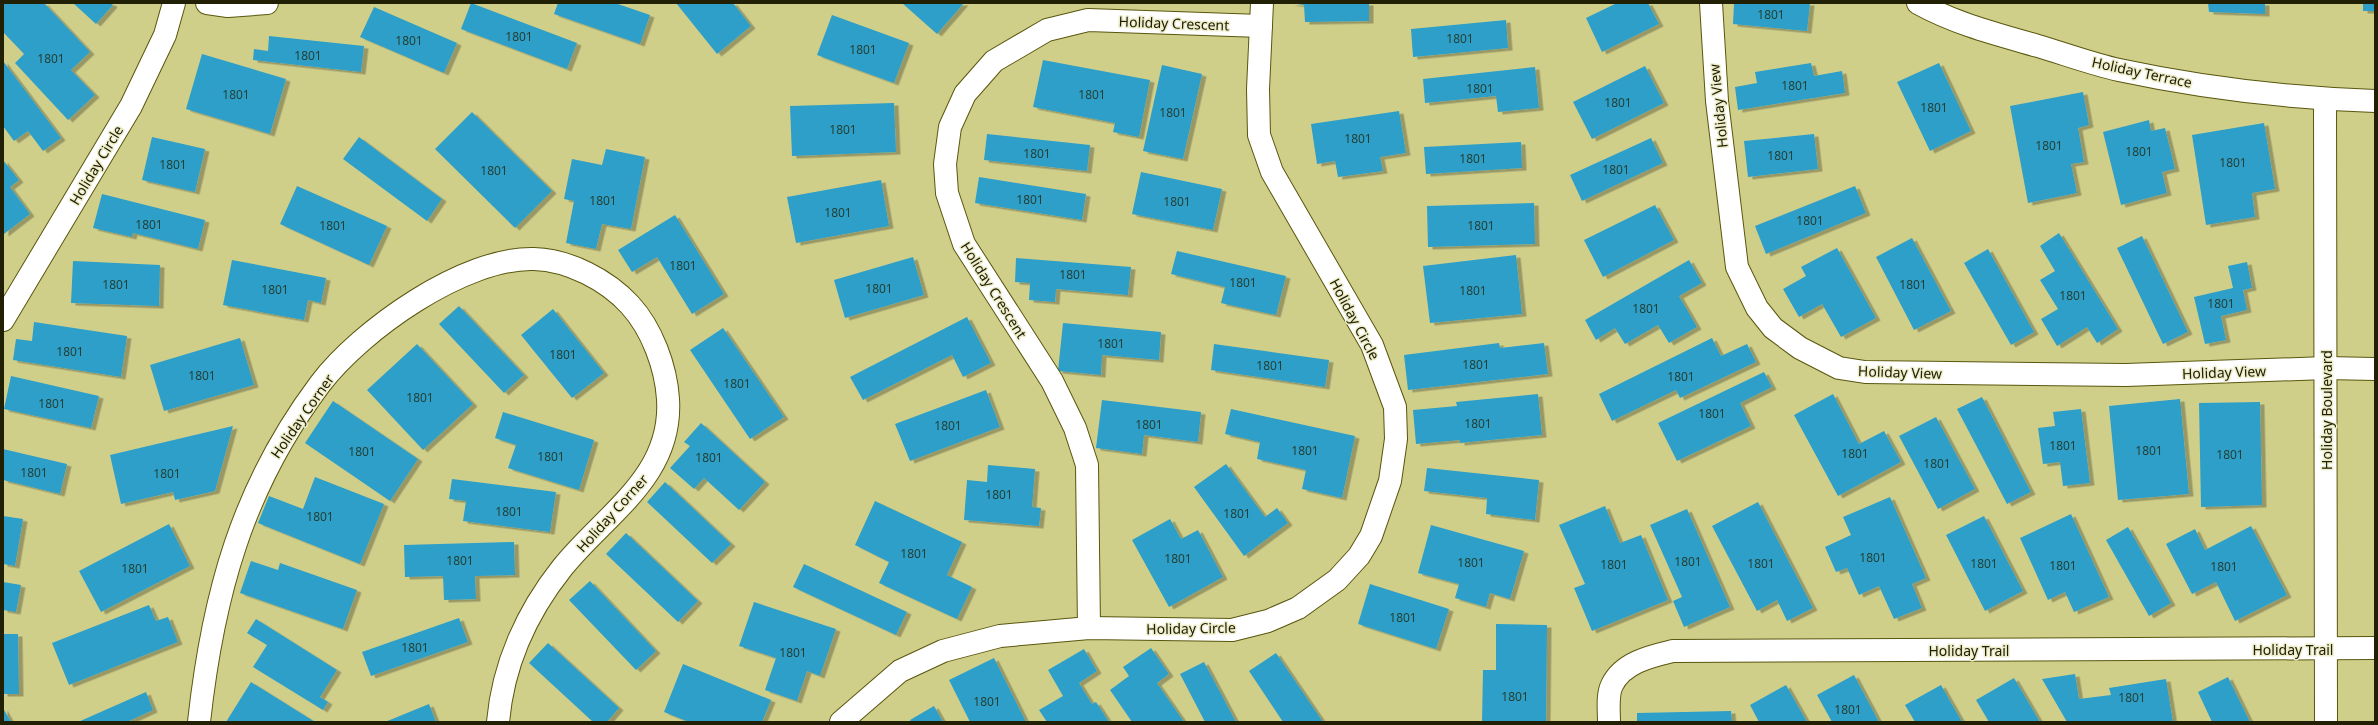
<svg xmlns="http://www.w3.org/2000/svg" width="2378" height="725" font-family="'Noto Sans',sans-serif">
<defs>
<filter id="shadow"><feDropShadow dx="4.5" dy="2.5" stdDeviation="0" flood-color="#0004"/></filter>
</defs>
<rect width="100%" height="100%" fill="#d0cf8a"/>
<g fill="#2d9fc8" filter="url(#shadow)">
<path d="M3,3h41l46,49 -19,18 24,25 -27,25 -53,-57 9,-9 -21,-22z"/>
<path d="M73,3h38l2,2 -17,19z"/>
<path d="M471,3l106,40 -10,26 -106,-40z"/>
<path d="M558,3h57l35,12 -10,29 -86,-30z"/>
<path d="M676,3h57l18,23 -34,28z"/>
<path d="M902,3h62l-27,31z"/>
<path d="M1289,3h80v18l-64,1 -1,-17z"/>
<path d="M1617,3h31l11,21 -57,28 -16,-34z"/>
<path d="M1734,3h76l-3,28 -74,-7z"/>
<path d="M2208,3h57v11l-56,-2z"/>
<rect x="2363" y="3" width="12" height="8"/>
<path d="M374,7l83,36 -13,30 -84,-36z"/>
<path d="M832,15l77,28 -15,40 -77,-28z"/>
<path d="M1506,20l2,28 -95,9 -2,-28z"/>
<path d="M269,36l95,10 -3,26 -108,-12 1,-11 14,2z"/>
<path d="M202,54l84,25 -16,55 -84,-25z"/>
<path d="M1043,60l107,20 -11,57 -26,-5 2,-9 -82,-16z"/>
<path d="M3,61l58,77 -18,13 -15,-20 -14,10 -11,-15z"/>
<path d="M1811,63l3,13 28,-5 3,22 -107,17 -3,-23 22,-4 -2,-11z"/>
<path d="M1939,63l32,68 -41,20 -33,-69z"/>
<path d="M1162,65l40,9 -19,85 -40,-8z"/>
<path d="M1645,66l19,37 -72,36 -19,-37z"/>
<path d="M1535,67l4,41 -41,4 -2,-16 -71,7 -2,-24z"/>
<path d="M2083,92l6,33 -11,3 6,34 -13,2 6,29 -49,10 -18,-97z"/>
<path d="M894,103l2,49 -104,4 -2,-50z"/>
<path d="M1399,111l7,42 -26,4 3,14 -45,6 -3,-16 -18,3 -6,-40z"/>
<path d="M472,112l80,79 -37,37 -80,-79z"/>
<path d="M2149,120l2,11 14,-3 10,41 -13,3 5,21 -46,12 -18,-73z"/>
<path d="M2264,123l11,66 -23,4 3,24 -49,8 -14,-90z"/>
<path d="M987,134l103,11 -3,26 -103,-11z"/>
<path d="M1814,134l4,35 -70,8 -4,-36z"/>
<path d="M152,137l53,12 -10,43 -53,-12z"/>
<path d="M359,137l83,62 -15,22 -84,-62z"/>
<path d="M1651,138l12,25 -81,38 -12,-26z"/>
<path d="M1521,142l1,26 -96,6 -2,-27z"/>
<path d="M606,149l39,8 -14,72 -29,-5 -6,25 -30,-6 8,-42 -10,-2 8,-40 30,6z"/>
<path d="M3,160l16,20 -9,7 20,27 -26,20z"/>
<path d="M1141,172l81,17 -9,41 -81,-16z"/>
<path d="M979,177l107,17 -4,26 -107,-17z"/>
<path d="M881,180l8,46 -93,17 -9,-46z"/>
<path d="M297,186l90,40 -18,39 -89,-41z"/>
<path d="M1855,186l11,27 -100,41 -11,-28z"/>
<path d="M102,194l103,26 -7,29 -65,-16 -1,4 -39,-9z"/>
<path d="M1534,203l1,41 -107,3 -1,-41z"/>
<path d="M1655,205l19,35 -71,37 -19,-37z"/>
<path d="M675,215l49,79 -32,20 -35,-57 -25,15 -14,-22z"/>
<path d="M2059,233l59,96 -21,14 -10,-16 -30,19 -16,-27 17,-10 -18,-29 15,-9 -15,-25z"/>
<path d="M2142,236l46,96 -25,12 -46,-96z"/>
<path d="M1912,238l39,73 -37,19 -38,-73z"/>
<path d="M1837,248l39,70 -35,19 -19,-33 -23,13 -16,-28 23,-13 -5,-9z"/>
<path d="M1988,249l46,83 -23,13 -47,-82z"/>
<path d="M1177,251l109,25 -10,39 -55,-12 4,-16 -54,-13z"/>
<path d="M1516,255l6,59 -92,9 -7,-57z"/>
<path d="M913,257l11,38 -79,23 -11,-38z"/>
<path d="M1016,258l115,9 -3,28 -72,-6 -1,13 -26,-2 1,-17 -15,-1z"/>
<path d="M232,260l94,18 -5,25 -13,-3 -4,20 -81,-15z"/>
<path d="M1689,260l13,23 -23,13 18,31 -28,16 -11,-18 -33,19 -10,-16 -19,12 -11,-20z"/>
<path d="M73,261l87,4 -1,41 -88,-3z"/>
<path d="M2247,262l5,26 -9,2 4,20 -26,6 5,24 -21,4 -11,-47 39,-9 -5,-22z"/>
<path d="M459,306l65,69 -20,18 -65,-69z"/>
<path d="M553,309l51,64 -32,25 -51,-63z"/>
<path d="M967,317l24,46 -28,14 -11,-22 -89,45 -13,-23z"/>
<path d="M34,322l93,14 -6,41 -108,-17 3,-21 16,2z"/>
<path d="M1063,323l98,9 -2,28 -57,-5 -1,20 -43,-4z"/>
<path d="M723,328l61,89 -34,22 -60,-89z"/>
<path d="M240,338l14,47 -90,26 -14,-46z"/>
<path d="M1712,338l9,18 26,-12 9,18 -76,36 -4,-8 -64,31 -13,-27z"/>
<path d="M1499,343l1,5 44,-5 4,31 -140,16 -4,-35z"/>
<path d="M417,344l56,60 -50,46 -56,-60z"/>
<path d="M1214,344l115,16 -4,27 -114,-17z"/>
<path d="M1764,372l8,15 -32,16 11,23 -74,35 -19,-38z"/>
<path d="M11,376l88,20 -8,32 -87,-19z"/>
<path d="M986,390l14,37 -90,34 -15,-37z"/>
<path d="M1538,394l4,41 -82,8v-3l-44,4 -3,-34 44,-4 -1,-4z"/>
<path d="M1833,394l26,50 25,-13 17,31 -63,34 -44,-81z"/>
<path d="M1982,397l49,95 -24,12 -50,-95z"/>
<path d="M2180,399l9,95 -71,6 -9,-94z"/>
<path d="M1102,400l99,12 -3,30 -54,-7 -2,19 -46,-6z"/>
<path d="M333,401l85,58 -28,42 -85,-58z"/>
<path d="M2260,402l2,103 -61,2 -2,-104z"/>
<path d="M1231,409l124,27 -13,62 -40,-9 4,-19 -49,-11 3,-17 -35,-8z"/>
<path d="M2081,409l9,74 -27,3 -3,-24 -17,2 -5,-36 17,-2 -2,-14z"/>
<path d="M503,412l91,28 -15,50 -71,-22 8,-23 -21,-7z"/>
<path d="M1936,417l39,72 -37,20 -39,-73z"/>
<path d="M701,423l64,59 -26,28 -35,-32 -10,11 -24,-21 20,-22 -6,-4z"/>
<path d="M233,426l-18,65 -40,9 -2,-8 -52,12 -11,-49z"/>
<path d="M3,449l64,15 -7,30 -57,-14z"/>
<path d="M1226,464l39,53 12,-9 11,15 -44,33 -50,-69z"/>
<path d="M988,465l47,4 -3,38 9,1 -2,18 -75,-6 3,-40 20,2z"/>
<path d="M1427,468l112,12 -4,40 -49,-6 1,-16 -63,-7z"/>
<path d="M315,477l69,27 -24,60 -102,-41 11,-27 34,13z"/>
<path d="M452,479l104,13 -6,40 -87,-11 3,-20 -17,-2z"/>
<path d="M665,482l66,62 -19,19 -65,-61z"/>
<path d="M1890,497l36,81 -14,6 10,24 -28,11 -15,-33 -20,9 -12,-27 -11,4 -11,-25 26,-12 -8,-18z"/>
<path d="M875,501l87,41 -15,33 25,12 -15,32 -78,-36 10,-21 -34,-17z"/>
<path d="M1758,502l55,106 -26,13 -10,-21 -20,11 -45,-85z"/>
<path d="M1605,506l15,37 21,-8 27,65 -76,31 -18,-43 11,-4 -26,-59z"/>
<path d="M1687,509l43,98 -46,20 -11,-26 9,-4 -32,-72z"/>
<path d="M2071,514l38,83 -35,15 -9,-20 -17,8 -28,-62z"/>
<path d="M3,516l20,3 -8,47 -12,-2z"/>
<path d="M1984,516l39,75 -38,20 -39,-76z"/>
<path d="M1170,519l11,20 17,-9 25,47 -54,30 -37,-67z"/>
<path d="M169,524l21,42 -89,46 -22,-41z"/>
<path d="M1431,525l93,26 -14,48 -20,-6 -4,14 -31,-9 4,-14 -41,-11z"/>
<path d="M2251,526l36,69 -52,26 -19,-39 -24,12 -26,-50 29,-15 10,21z"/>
<path d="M2128,527l43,76 -22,13 -43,-76z"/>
<path d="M626,533l72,68 -20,21 -72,-68z"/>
<path d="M514,542l1,33 -40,1 1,23 -32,1 -1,-24 -38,1 -1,-32z"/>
<path d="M251,561l27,9 2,-7 77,27 -14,39 -103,-36z"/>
<path d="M804,564l103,48 -11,23 -103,-48z"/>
<path d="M590,581l66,70 -20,19 -67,-70z"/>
<path d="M3,582l18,3 -5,27 -13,-2z"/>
<path d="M1370,584l79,25 -13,40 -78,-25z"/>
<path d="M754,602l82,27 -16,47 -13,-5 -10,30 -32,-11 11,-32 -37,-12z"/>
<path d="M149,605l7,16 12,-4 10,25 -109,43 -17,-42z"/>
<path d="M459,618l9,24 -97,34 -9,-24z"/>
<path d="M256,619l81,51 -17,27 8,5 -5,8 -70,-43 14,-22 -20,-12z"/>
<path d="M1496,624l51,1 -1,97h-64l1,-52h13z"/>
<path d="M3,634h15l1,60h-16z"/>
<path d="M548,643l71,65 -12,14h-14l-64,-59z"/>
<path d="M1151,648l18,26 -12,9 27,39h-52l-22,-32 19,-14 -6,-9z"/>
<path d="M1084,649l13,22 -18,12 13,21 4,-2 13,20h-62l-8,-12 24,-14 -15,-26z"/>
<path d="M1276,653l47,69h-40l-34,-51z"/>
<path d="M994,658l32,64h-56l-21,-42z"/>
<path d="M1204,662l32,60h-31l-25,-48z"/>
<path d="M683,664l88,36 -9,22h-73l-25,-10z"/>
<path d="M2075,674l4,25 32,-4 -2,-7 57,-9 7,43h-106l-25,-43z"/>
<path d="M1854,675l25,47h-47l-15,-27z"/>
<path d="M2228,677l22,45h-38l-14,-30z"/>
<path d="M2014,678l26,44h-51l-13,-22z"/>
<path d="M251,682l64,40h-89z"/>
<path d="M1786,685l21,37h-48l-9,-17z"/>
<path d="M1941,685l21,37h-47l-10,-17z"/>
<path d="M146,692l7,18 -26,12h-49z"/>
<path d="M429,704l7,18h-51z"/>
<path d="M934,706l9,16h-32l-1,-2z"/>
<path d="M3,708l8,14h-8z"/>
<path d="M1731,711l1,11h-95v-9z"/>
</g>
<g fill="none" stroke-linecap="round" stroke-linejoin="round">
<g stroke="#59560e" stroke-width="24">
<g id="minor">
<path d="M207,3l21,3 39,-3"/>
<path d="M1711,3l6,98 20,166 20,41 16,20 27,20 39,20 26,4 261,3 200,-7 49,1"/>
<path d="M1918,3c38,21 78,31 120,43 27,8 54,18 81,24 84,18 170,28 256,31"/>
<path d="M2325,99l1,623"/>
<path d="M3,320l128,-214 34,-71 9,-32"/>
<path d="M1089,628l-2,-163 -12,-37 -23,-47 -88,-137 -17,-51 -2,-29 5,-37 15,-33 29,-33 53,-31 41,-10 173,6"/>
<path d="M199,722c14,-127 43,-234 121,-338 41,-54 144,-127 214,-125 35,1 73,21 96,46 22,24 36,62 38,94 5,78 -63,115 -106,169 -35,44 -59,97 -64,154"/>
<path d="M841,722l59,-51 43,-20 57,-15 89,-8 143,2 36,-9 30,-13 39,-28 22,-24 12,-20 19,-55 6,-42 -1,-32 -23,-62 -100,-173 -13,-37 -1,-46 4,-86"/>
<path d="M1609,722c0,-12 -2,-27 3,-37 11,-23 40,-29 61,-34l702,-3"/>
</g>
</g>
<use href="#minor" stroke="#fff" stroke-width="22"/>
</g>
<g text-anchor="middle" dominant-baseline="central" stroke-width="3" stroke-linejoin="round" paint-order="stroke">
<g font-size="12" fill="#244035">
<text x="1771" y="14">1801</text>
<text x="519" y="36">1801</text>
<text x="1460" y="38">1801</text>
<text x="409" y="40">1801</text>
<text x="863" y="49">1801</text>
<text x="308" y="55">1801</text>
<text x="51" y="58">1801</text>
<text x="1795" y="85">1801</text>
<text x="1480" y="88">1801</text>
<text x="236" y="94">1801</text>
<text x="1092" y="94">1801</text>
<text x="1618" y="102">1801</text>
<text x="1934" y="107">1801</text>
<text x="1173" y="112">1801</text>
<text x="843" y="129">1801</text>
<text x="1358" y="138">1801</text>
<text x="2049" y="145">1801</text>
<text x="2139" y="151">1801</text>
<text x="1037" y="153">1801</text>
<text x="1781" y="155">1801</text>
<text x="1473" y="158">1801</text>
<text x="2233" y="162">1801</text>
<text x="173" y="164">1801</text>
<text x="1616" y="169">1801</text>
<text x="494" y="170">1801</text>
<text x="1030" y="199">1801</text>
<text x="603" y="200">1801</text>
<text x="1177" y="201">1801</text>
<text x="838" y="212">1801</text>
<text x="1810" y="220">1801</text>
<text x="149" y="224">1801</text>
<text x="333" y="225">1801</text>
<text x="1481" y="225">1801</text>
<text x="683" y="265">1801</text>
<text x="1073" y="274">1801</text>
<text x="1243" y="282">1801</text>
<text x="116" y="284">1801</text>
<text x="1913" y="284">1801</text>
<text x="879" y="288">1801</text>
<text x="275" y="289">1801</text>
<text x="1473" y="290">1801</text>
<text x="2073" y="295">1801</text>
<text x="2221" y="303">1801</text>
<text x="1646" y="308">1801</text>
<text x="1111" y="343">1801</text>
<text x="70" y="351">1801</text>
<text x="563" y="354">1801</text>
<text x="1476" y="364">1801</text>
<text x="1270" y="365">1801</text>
<text x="202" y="375">1801</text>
<text x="1681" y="376">1801</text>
<text x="737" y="383">1801</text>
<text x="420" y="397">1801</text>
<text x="52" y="403">1801</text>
<text x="1712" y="413">1801</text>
<text x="1478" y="423">1801</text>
<text x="1149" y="424">1801</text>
<text x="948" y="425">1801</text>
<text x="2063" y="445">1801</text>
<text x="1305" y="450">1801</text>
<text x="2149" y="450">1801</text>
<text x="362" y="451">1801</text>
<text x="1855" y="453">1801</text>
<text x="2230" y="454">1801</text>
<text x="551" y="456">1801</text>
<text x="709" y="457">1801</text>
<text x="1937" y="463">1801</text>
<text x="34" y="472">1801</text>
<text x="167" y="473">1801</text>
<text x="999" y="494">1801</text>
<text x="509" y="511">1801</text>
<text x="1237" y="513">1801</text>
<text x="320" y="516">1801</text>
<text x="914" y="553">1801</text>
<text x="1873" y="557">1801</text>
<text x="1178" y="558">1801</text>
<text x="460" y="560">1801</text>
<text x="1688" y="561">1801</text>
<text x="1471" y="562">1801</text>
<text x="1761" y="563">1801</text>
<text x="1984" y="563">1801</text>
<text x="1614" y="564">1801</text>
<text x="2063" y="565">1801</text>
<text x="2224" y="566">1801</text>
<text x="135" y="568">1801</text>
<text x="1403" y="617">1801</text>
<text x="415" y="647">1801</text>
<text x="793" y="652">1801</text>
<text x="1515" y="696">1801</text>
<text x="2132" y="697">1801</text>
<text x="987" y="701">1801</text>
<text x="1848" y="709">1801</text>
</g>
<g font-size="14" fill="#212004" stroke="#ededcc">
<text transform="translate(1174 23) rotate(2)">Holiday Crescent</text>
<text transform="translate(2142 72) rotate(12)">Holiday Terrace</text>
<text transform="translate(1718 106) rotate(-96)">Holiday View</text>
<text transform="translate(96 165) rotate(-59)">Holiday Circle</text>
<text transform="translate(994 290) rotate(58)">Holiday Crescent</text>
<text transform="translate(1355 319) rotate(62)">Holiday Circle</text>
<text transform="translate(1900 372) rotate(2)">Holiday View</text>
<text transform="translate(2224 372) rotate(-2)">Holiday View</text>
<text transform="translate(2326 410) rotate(-90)">Holiday Boulevard</text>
<text transform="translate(302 416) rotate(-55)">Holiday Corner</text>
<text transform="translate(612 513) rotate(-48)">Holiday Corner</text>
<text transform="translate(1191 628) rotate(-1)">Holiday Circle</text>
<text x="2293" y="649">Holiday Trail</text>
<text x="1969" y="650">Holiday Trail</text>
</g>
</g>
<rect width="2378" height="725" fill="none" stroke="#212004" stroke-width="8"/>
</svg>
